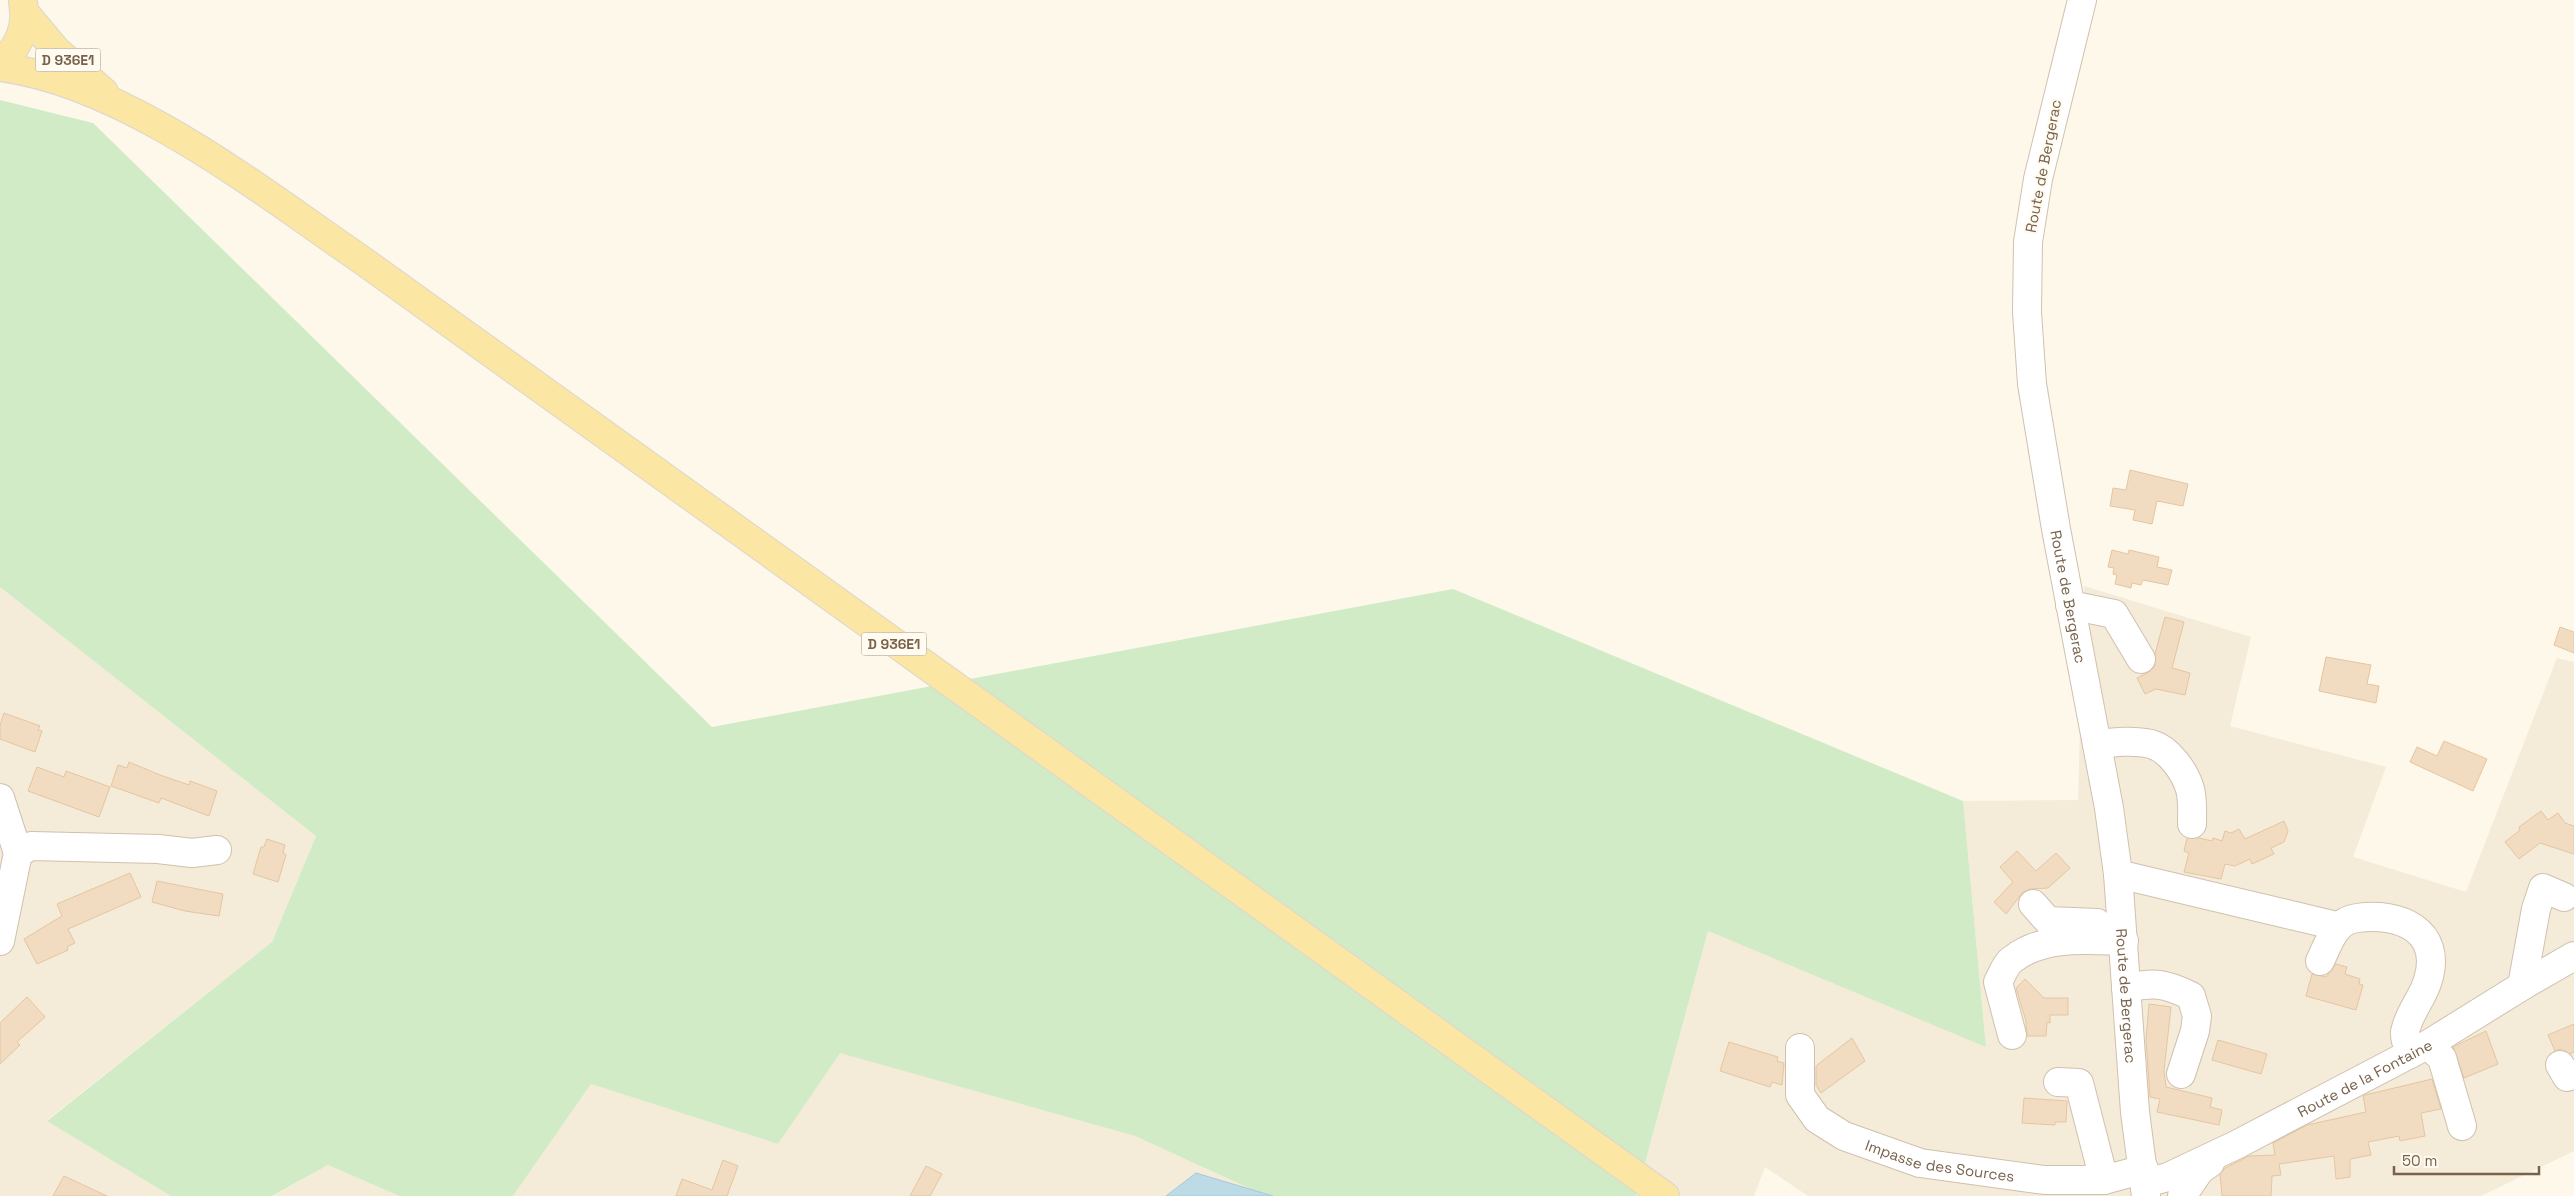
<svg xmlns="http://www.w3.org/2000/svg" width="2574" height="1196" font-family="'Space Grotesk',sans-serif">
<rect width="100%" height="100%" fill="#fdf8ea"/>
<g fill="#f4ebd8">
<path d="M2084,586l167,51 -21,89 156,41 -33,90 113,35 91,-234 17,4v489l-93,45h-673l-43,-29 -11,29h-118l72,-265 278,115 -23,-245 115,-1z"/>
<path d="M0,587l316,249 -44,106 -225,178 124,76h-171z"/>
<path d="M840,1052l295,84 131,60h-753l78,-112 187,60z"/>
<path d="M328,1165l71,31h-126z"/>
</g>
<path fill="#d1ebc7" d="M0,100l93,23 619,604 741,-138 510,212 23,246 -278,-116 -72,265h-370l-131,-60 -295,-83 -62,91 -187,-60 -78,112h-114l-71,-31 -56,31h-101l-124,-75 225,-179 44,-106 -316,-249z"/>
<path fill="#bddbe7" stroke="#a3c9d9" d="M1196,1173l77,23h-107z"/>
<g fill="#f2dcc1" stroke="#e5c5a1">
<path d="M2130,470l58,14 -5,22 -26,-5 -5,23 -19,-4 2,-10 -25,-4 3,-18 13,2z"/>
<path d="M2112,550l16,4 1,-4 30,7 -2,10 15,3 -4,15 -25,-5 -2,5 -9,-2 -1,5 -16,-4 2,-9 -4,-1 1,-6 -6,-1z"/>
<path d="M2165,617l19,5 -12,46 18,5 -5,22 -29,-6 -11,5 -8,-16 12,-6 6,-6v-12z"/>
<path d="M2560,627l14,5v21l-20,-8z"/>
<path d="M2326,657l45,8 -4,19 12,2 -3,17 -57,-12z"/>
<path d="M4,713l36,13 -2,4 4,1 -7,21 -35,-13v-14z"/>
<path d="M2444,741l43,18 -14,32 -63,-29 7,-15 20,9z"/>
<path d="M129,762l31,13 29,10 1,-4 27,10 -8,25 -48,-18 -2,5 -48,-17 7,-21 9,3z"/>
<path d="M37,767l27,10 2,-6 44,16 -11,30 -71,-26z"/>
<path d="M2541,811l7,9 10,-7 7,10 9,3v28l-34,-11 -21,16 -14,-17 15,-12 -1,-3z"/>
<path d="M2284,821l4,10 -4,11 -13,6 3,6 -22,10 -2,-5 -15,7 -10,-2 -4,15 -37,-7 5,-19 -5,-2 3,-13h12l13,3 1,-3 9,3 3,-10 6,2 8,-4 6,10z"/>
<path d="M267,839l18,6 -2,8 3,2 -8,27 -25,-8 8,-27h3z"/>
<path d="M2017,851l19,20 20,-18 14,15 -22,20 -18,1 -7,3 -17,22 -12,-12 19,-20 -13,-15z"/>
<path d="M130,873l11,24 -73,32 7,14 -8,4 1,3 -31,14 -13,-25 38,-23 -5,-12z"/>
<path d="M157,881l66,13 -4,22 -34,-5 -33,-9z"/>
<path d="M2336,964l11,3 -2,7 15,5 -1,5 4,1 -7,25 -50,-14 6,-22 14,3z"/>
<path d="M2025,979l19,19h24v17h-18v8l-3,-1 -1,14h-19l-1,-15 -10,-33z"/>
<path d="M27,997l18,20 -28,25 3,3 -20,19v-41z"/>
<path d="M2149,1004l22,3 -7,64 2,16 46,11 -2,9 12,3 -3,15 -62,-13 3,-13 -10,-2 -4,-57z"/>
<path d="M2574,1024v28l-4,2 -10,-5 -5,2 -7,-16z"/>
<path d="M2486,1031l12,33 -34,14 -11,-31z"/>
<path d="M1852,1038l13,23 -44,32 -5,-8v-19z"/>
<path d="M2218,1040l49,14 -6,20 -49,-14z"/>
<path d="M1729,1042l49,15 -1,4 7,2 -2,22 -10,-3 -2,5 -50,-16z"/>
<path d="M2432,1079l9,30 -20,4 4,23 -25,5 -1,-5 -31,6 3,13 -21,4v18l-14,2 -2,-23 -55,8 2,11 -9,1 -1,20h-49l-2,-22 5,-6 24,-12 26,-1 -2,-12 34,-18 59,-13 -3,-16 2,-1z"/>
<path d="M2024,1098l43,3 -1,21h-11v3l-33,-2z"/>
<path d="M723,1160l15,6 -11,30h-51l6,-17 30,11z"/>
<path d="M926,1166l16,8 -12,22h-20z"/>
<path d="M64,1176l43,20h-54z"/>
</g>
<g fill="none" stroke-linecap="round" stroke-linejoin="round">
<g stroke="#cfc1ae" stroke-width="30">
<g id="minor">
<path id="s1" d="M2082,0l-44,179 -10,63 -1,70 5,72 24,145 53,279 9,66 17,238 11,84"/>
<path d="M2070,605l44,9 27,45"/>
<path d="M2097,744c18,-2 37,-4 54,0 18,5 34,28 39,45 3,11 2,24 2,35"/>
<path d="M0,798l18,55 -18,88"/>
<path d="M18,853l13,-7 127,3 34,4 25,-3"/>
<path d="M2118,874l219,52"/>
<path d="M2033,904l15,17 49,2"/>
<path d="M2320,961c9,-18 14,-40 37,-43 42,-6 86,12 71,62 -5,18 -20,34 -23,52 -1,6 3,16 5,22"/>
<path d="M2522,986l14,-77 7,-21 21,9"/>
<path d="M2126,988c29,-6 38,-5 65,8l6,20 -2,15 -14,43"/>
<path d="M2012,1035l-14,-53c4,-7 8,-19 15,-23 31,-24 74,-19 111,-18"/>
<path d="M2427,1045l15,13 20,68"/>
<path id="s2" d="M1800,1048v47l17,24 27,17 76,27 124,17h60l40,-11"/>
<path d="M2560,1065l7,12 7,-3"/>
<path d="M2058,1082l21,1 25,97"/>
<path id="s3" d="M2145,1183l23,-6 68,-32 191,-100 95,-59 52,-30"/>
<path d="M2182,1196l18,-26 10,-7"/>
</g>
</g>
<g stroke="#dcd6d0" stroke-width="30">
<g id="major">
<path d="M25,13l31,37 48,42"/>
<path d="M0,64c18,-16 28,-36 23,-61"/>
<path d="M0,67c124,16 257,121 359,191l1306,938"/>
</g>
</g>
<use href="#minor" stroke="#fff" stroke-width="28"/>
<use href="#major" stroke="#fbe6a3" stroke-width="28"/>
</g>
<g text-anchor="middle" dominant-baseline="central" stroke-width="4.5" stroke-linejoin="round" paint-order="stroke">
<g fill="#fffbf0" stroke="#a0907d" stroke-width="1">
<rect x="35.5" y="48.5" width="65" height="23" rx="4"/>
<rect x="861.5" y="632.5" width="65" height="23" rx="4"/>
</g>
<g font-size="14" font-weight="bold" fill="#78624c">
<text x="68" y="60">D 936E1</text>
<text x="894" y="644">D 936E1</text>
</g>
<g font-size="15" fill="#78624c" stroke="#fffbf0">
<text transform="translate(2043 166) rotate(-79)">Route de Bergerac</text>
<text stroke="none"><textPath href="#s1" startOffset="606">Route de Bergerac</textPath></text>
<text stroke="none"><textPath href="#s1" startOffset="1010">Route de Bergerac</textPath></text>
<text stroke="none"><textPath href="#s3" startOffset="244">Route de la Fontaine</textPath></text>
<text stroke="none"><textPath href="#s2" startOffset="208">Impasse des Sources</textPath></text>
</g>
</g>
<path d="M2394 1166v8h145v-8" fill="none" stroke="#78624c" stroke-width="2.5"/>
<text x="2402" y="1166" font-size="15" fill="#78624c" stroke="#fffbf0" stroke-width="4" paint-order="stroke">50 m</text>
</svg>
